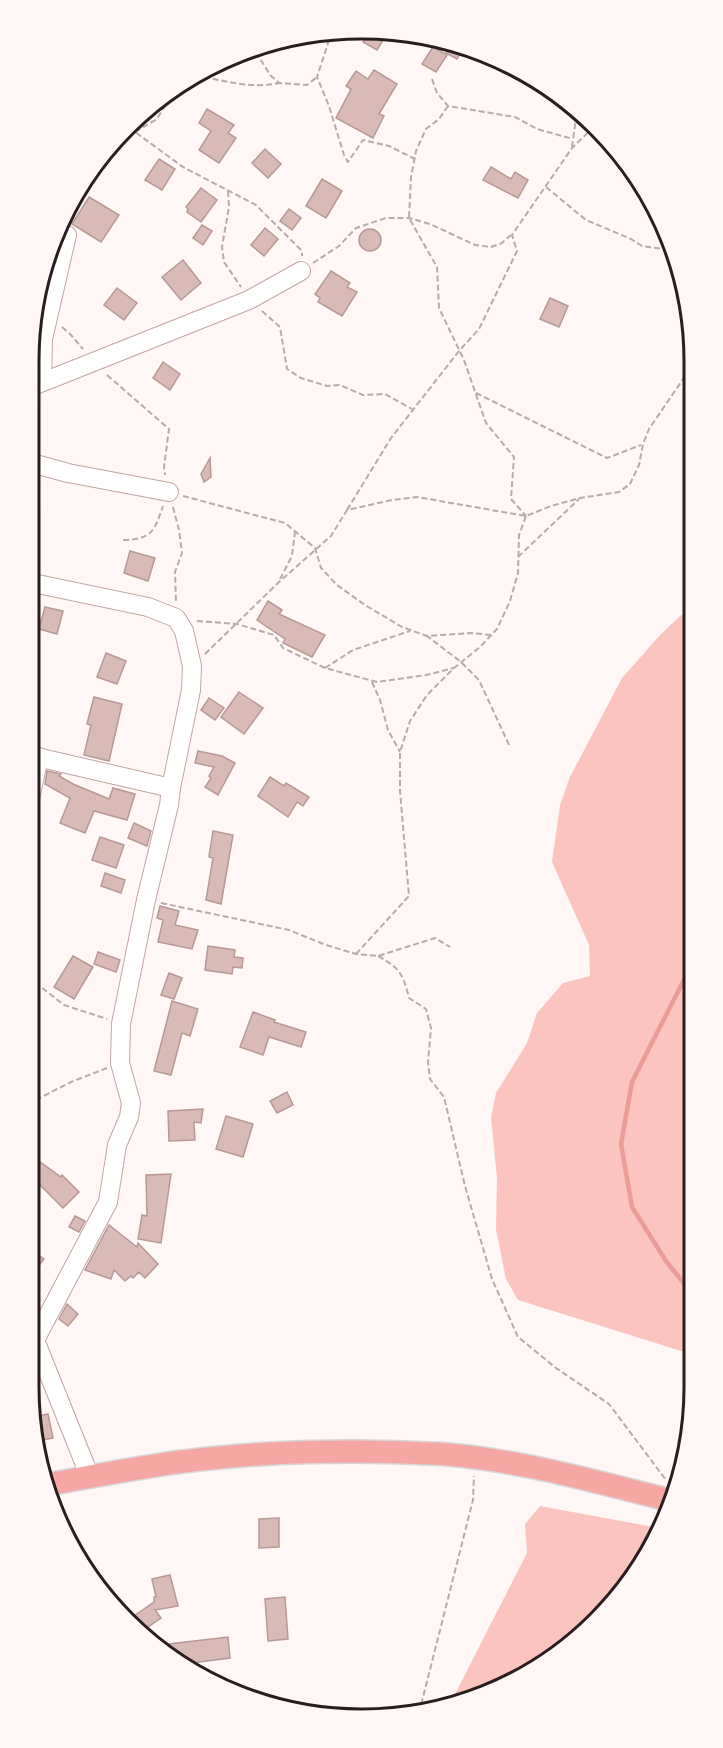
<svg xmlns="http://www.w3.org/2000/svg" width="723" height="1748" font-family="'Noto Serif',serif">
<rect width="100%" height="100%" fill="#fef7f6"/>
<g fill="#fcc4bf">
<path d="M692,605l2,750 -176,-55 -12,-21 -10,-50 1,-50 -6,-62 5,-24 31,-50 10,-30 26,-30 27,-7 -1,-31 -37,-83 8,-57 10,-28 52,-99 39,-44z"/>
<path d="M540,1506l119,22 -34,61 -97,86 -78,29 77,-151 -2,-29z"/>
</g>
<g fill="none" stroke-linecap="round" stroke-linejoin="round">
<path stroke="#ea9c96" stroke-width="4.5" d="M693,962l-61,120 -11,62 11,63 34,54 28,35"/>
</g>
<g fill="#d9bab7" stroke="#b79996" stroke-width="1.5">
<path d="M369,33l17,2 -9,15 -14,-8z"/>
<path d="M452,44l12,2 -7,13 -11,-6z"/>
<path d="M433,47l14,8 -11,17 -14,-8z"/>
<path d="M374,70l23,14 -18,30 5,2 -11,22 -37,-20 15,-29 -5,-3 10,-15 12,8z"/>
<path d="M207,109l27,16 -6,8 8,5 -17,25 -20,-13 12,-19 -12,-8z"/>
<path d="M265,149l16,15 -13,14 -16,-15z"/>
<path d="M159,159l16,10 -13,21 -17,-10z"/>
<path d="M491,167l20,12 4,-7 13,8 -10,18 -35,-18z"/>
<path d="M322,179l20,12 -16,27 -20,-12z"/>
<path d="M201,188l16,12 -16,22 -14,-10 1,-3 -2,-2z"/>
<path d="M89,197l30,18 -18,27 -29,-18z"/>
<path d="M289,209l12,9 -9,12 -12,-9z"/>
<path d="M202,225l10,6 -9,14 -10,-7z"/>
<path d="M265,228l13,11 -14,17 -13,-11z"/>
<circle cx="370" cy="240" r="11"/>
<path d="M183,260l18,23 -20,17 -19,-23z"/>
<path d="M331,271l19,12 -3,4 10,5 -15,24 -24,-14 2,-4 -5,-4z"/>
<path d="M117,288l20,15 -13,17 -20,-15z"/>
<path d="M550,298l18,8 -9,21 -19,-8z"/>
<path d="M163,362l17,12 -10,16 -17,-12z"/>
<path d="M210,458l1,19 -7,5 -3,-8z"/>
<path d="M130,551l25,7 -7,23 -24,-8z"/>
<path d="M268,601l14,9 -3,4 46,21 -13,22 -29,-14 2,-4 -28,-19z"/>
<path d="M45,607l18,4 -6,23 -18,-5z"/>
<path d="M106,653l20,8 -9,23 -20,-7z"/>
<path d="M239,692l24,16 -19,26 -23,-17z"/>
<path d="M94,697l28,7 -13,57 -25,-6 7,-30 -4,-1z"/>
<path d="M209,698l15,10 -9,12 -14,-10z"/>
<path d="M198,751l24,5 13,7 -17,32 -13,-8 6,-9 -2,-2 5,-9 -19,-4z"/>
<path d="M47,771l14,3 -2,2 14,8 36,15 4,-11 22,6 -8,26 -33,-9 -9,22 -25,-10 10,-25 -25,-14z"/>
<path d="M270,777l14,9 2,-3 23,14 -6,9 -6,-4 -9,15 -30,-21z"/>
<path d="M134,823l17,8 -4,15 -19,-8z"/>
<path d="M213,831l20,4 -12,69 -15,-4 7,-42 -4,-1z"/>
<path d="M100,837l24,8 -8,23 -24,-8z"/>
<path d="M105,873l20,7 -4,13 -20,-7z"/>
<path d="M160,906l19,5 -4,14 23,5 -6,19 -34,-7 5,-22 -6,-2z"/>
<path d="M208,946l27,4 -1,7 9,1 -1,10 -9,-1 -1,7 -27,-4z"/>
<path d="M98,952l22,8 -4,12 -22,-8z"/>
<path d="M73,956l20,11 -19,32 -20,-12z"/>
<path d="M169,973l13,5 -8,21 -13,-4z"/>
<path d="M172,1001l26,8 -8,27 -8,-3 -11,42 -17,-4z"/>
<path d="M253,1012l22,8 -1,2 32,10 -5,15 -32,-10 -6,18 -23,-8z"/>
<path d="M287,1092l6,13 -16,8 -7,-12z"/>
<path d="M203,1109l-2,14 -7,-1 1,18 -26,1 -1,-30z"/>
<path d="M226,1116l27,8 -10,33 -27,-8z"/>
<path d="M28,1153l33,24 1,-2 17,17 -16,16 -28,-28 -7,9z"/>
<path d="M171,1174l-10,69 -23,-4 4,-24 5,1 -1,-41z"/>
<path d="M75,1216l10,5 -6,11 -10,-5z"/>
<path d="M109,1225l28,22 1,-4 20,21 -13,14 -6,-6 -6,6 -2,-2 -6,5 -11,-11 -3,9 -26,-9z"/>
<path d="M28,1248l16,11 -16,21z"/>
<path d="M67,1304l11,10 -10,12 -9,-7z"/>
<path d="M48,1414l5,24 -15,3 -4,-24z"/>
<path d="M279,1518v29l-20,1v-29z"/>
<path d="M170,1575l8,31 -23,4 6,8 -19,13 -14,-11 26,-18v-5h2l-4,-18z"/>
<path d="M285,1597l3,42 -20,2 -3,-42z"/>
<path d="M228,1637l2,21 -46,6v-5l-7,1 -7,-5 -1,-11z"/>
</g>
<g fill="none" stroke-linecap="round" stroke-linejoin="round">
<g stroke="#c3a5a2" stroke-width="20">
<g id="minor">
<path d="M42,382l1,-43 24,-104"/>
<path d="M28,388l221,-88 52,-29"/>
<path d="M28,462l40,11 101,19"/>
<path d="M28,582l120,25 28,11 8,13 8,35 -1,24 -20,98"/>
<path d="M28,755l143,33 -2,17 -23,95 -25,124 -1,39 11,40 -2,14 -12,28 -9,57 -73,138"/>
<path d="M28,808l11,-51"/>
<path d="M28,1331l7,9 55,137"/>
</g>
</g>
<g stroke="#d8d6d6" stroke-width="25">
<path id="major" d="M45,1485c44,-8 89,-17 134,-23 82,-11 180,-13 263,-8 78,6 155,28 231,47"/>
</g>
<g stroke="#b5acab" stroke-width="2" stroke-dasharray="6 3" stroke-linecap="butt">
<path d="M332,31l-15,46 12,29 15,49 4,7 15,-22 26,6 26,13"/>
<path d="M256,52l14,23 9,8 28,2 10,-8"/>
<path d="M195,77l4,-1c26,5 53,13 80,7"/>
<path d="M432,79l5,14 11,13 67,11 22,12 36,10"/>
<path d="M448,106l-9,13 -13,10 -10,22 -5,26 -2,41 28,49 2,41 25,52 22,63 28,34 -3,42 15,17"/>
<path d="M128,129l7,3 48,35 73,38 46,46v5"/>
<path d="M135,132l22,-13 13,-22"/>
<path d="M572,147l5,-36"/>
<path d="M546,187l40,33 45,19 11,7 29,4"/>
<path d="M228,191l1,16 -7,40 2,15 17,25"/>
<path d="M71,219l19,-41"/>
<path d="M313,263l26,-17 17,-18 30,-10h23l21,6 45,21 16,2 11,-4 9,-8"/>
<path d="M262,311l18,16 7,42 14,9 26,8 13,-1 23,10 22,-1 27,15"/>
<path d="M62,327l9,8 12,14"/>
<path d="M107,375l62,54 -5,38 1,8"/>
<path d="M476,393l131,65 34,-13"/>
<path d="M183,496l102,27 30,25 6,20 16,17 28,20 37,22 25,9"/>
<path d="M173,507l6,23 3,23 -7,19 1,29"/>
<path d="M347,510l44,-72 68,-87 20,-22 38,-78 -5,-16 60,-87 22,-21"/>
<path d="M123,540c29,-1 31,-8 40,-34"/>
<path d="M518,557l61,-58"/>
<path d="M280,579l12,-23 3,-24"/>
<path d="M197,621l40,3 37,11 9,13 42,20 52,14 49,-7 28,-7"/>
<path d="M491,635l-20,-2 -44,3 34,26 18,18 31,67"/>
<path d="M205,654l74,-72 52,-46 16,-26 45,-10 25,-3 109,19 25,-10 29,-8 39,-6 11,-8 9,-19 4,-21 6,-15 43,-63"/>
<path d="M325,668l28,-18 57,-19"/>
<path d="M372,682l8,18 8,30 12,22"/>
<path d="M161,903l128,27 37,15 30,9 22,2 57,-18 15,9"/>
<path d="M356,954l53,-58 -9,-105v-39l10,-31 17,-26 27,-27 26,-21 17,-18 13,-28 8,-28 1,-38 7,-19"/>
<path d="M378,956c22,12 25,18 31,42l17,11 5,19 -3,34 2,17 14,18 21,89 27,93 26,58 38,31 53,36 57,76"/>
<path d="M28,977l36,28 43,14"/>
<path d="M28,1104l43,-22 36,-14"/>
<path d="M419,1713l54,-213 1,-24"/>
</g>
<use href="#minor" stroke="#fff" stroke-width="18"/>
<use href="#major" stroke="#f7a7a3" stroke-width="22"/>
</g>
<path d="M0 0H723V1748H0ZM361 39H362A322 322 0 0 1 684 361V1387A322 322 0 0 1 362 1709H361A322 322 0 0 1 39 1387V361A322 322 0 0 1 361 39Z" fill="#fef7f6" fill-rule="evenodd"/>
<path fill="none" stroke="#291e1d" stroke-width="3" d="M361 39H362A322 322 0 0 1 684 361V1387A322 322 0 0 1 362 1709H361A322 322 0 0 1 39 1387V361A322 322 0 0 1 361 39Z"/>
</svg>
